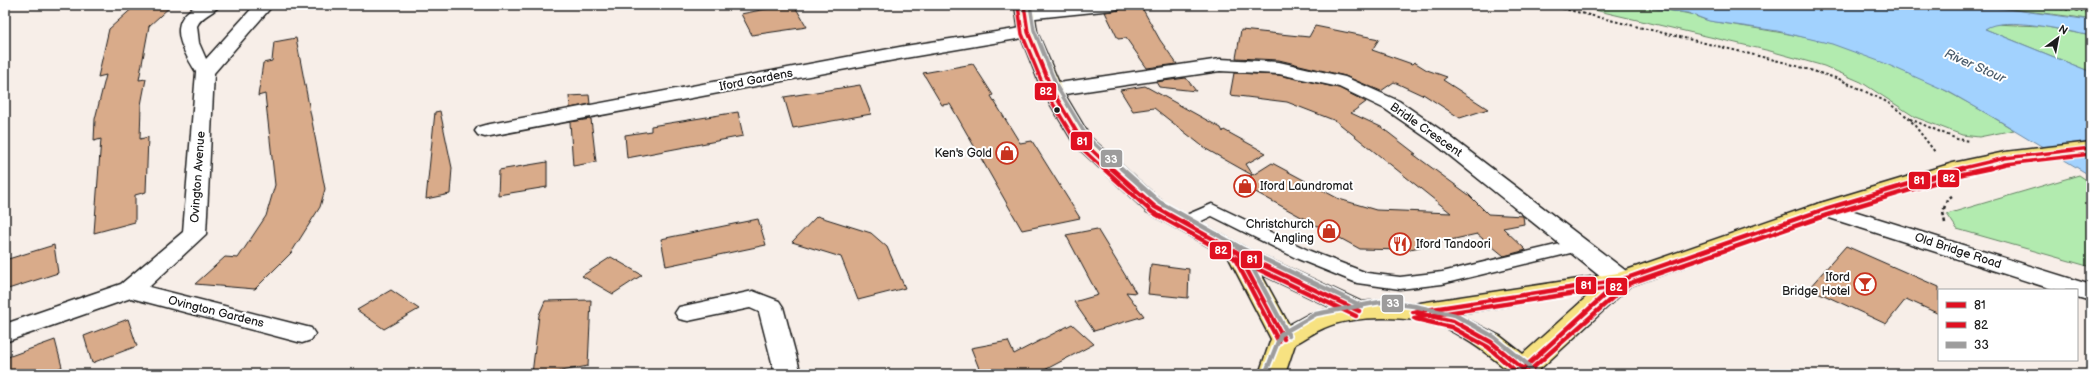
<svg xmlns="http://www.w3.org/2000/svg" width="2096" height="379" font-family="'Balsamiq Sans',sans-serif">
<rect width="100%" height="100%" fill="#f7eee8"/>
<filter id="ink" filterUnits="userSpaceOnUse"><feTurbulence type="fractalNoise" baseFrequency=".025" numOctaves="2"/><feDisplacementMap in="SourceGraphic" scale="8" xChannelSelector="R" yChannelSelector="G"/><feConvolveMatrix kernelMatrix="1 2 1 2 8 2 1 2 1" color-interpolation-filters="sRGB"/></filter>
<g filter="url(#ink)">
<g fill="#b2ebaf" stroke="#678466">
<path d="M1573,5c40,0 73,1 112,8 9,1 17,7 26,8 40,7 80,12 119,22 61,16 131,54 184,87l-35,7 -17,-2 -47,-18 -54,-35 -37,-16 -54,-15z"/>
<path d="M1976,5h115v15l-16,-3z"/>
<path d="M1992,24l50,2 49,10v36l-106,-43z"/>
<path d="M2079,175l12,8v84l-134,-38 -10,-15z"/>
</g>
<path fill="#a2d2fe" stroke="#6c89a4" d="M1631,5h345l115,15v16c-24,-5 -87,-21 -106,-7l106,43v104l-93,-56 -49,-28 -65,-29 -52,-19 -55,-13 -68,-10 -21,-8z"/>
<g fill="#d9ab8a" stroke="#1c1c1c">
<path d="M136,5h36l-23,21 -10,54 7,-1 -5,26 -1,34 8,-2 -2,55 -11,3v27l-41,11 7,-94 -7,2 1,-22 11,-44 -8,2 11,-48z"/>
<path d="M786,5h8l13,22 -55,8 -11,-21z"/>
<path d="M1141,6l19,34 17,24 -30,4 -21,-30 -8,1 -13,-27 14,-2 3,-3z"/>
<path d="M1315,26l64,13 -7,11 40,14 2,-2 13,8 20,7 -4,3 45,29 -28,9 -37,-24 -1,1 -28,-13 -13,9 -36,-15 -66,-16 -43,-2 5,-28 68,7z"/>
<path d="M296,38l29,151 -5,18 -29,46 -36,36 -60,-5 30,-27 13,1 28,-42 9,-31 -10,-91 -7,2 5,-33 9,-2 2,-19z"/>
<path d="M973,64l20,31 -2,1 29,47 12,-2 48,77 -58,12 -72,-126 -8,1 -19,-32z"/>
<path d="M1234,73l45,2 60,13 27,14 -15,11 30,14 35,27h-3l56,41 19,19 35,2 1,8 -21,4 23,22 -22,6 -27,-22 -71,16 -46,-1 -121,-66 13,-8 -46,-26 -52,-41 -21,3 -13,-21 25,-4 76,42 2,4 1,-2 42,23 -20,11 7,11 19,-12 67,36 37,11 75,3 -115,-92 -49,-19 -57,-7z"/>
<path d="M1186,78l10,13 -37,-4 -3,-5z"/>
<path d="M860,85l11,29 -78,14 -9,-31z"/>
<path d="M589,95l1,9 -20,4 -1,-12z"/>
<path d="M440,111l12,57 -2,26 -24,5 9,-87z"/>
<path d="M738,112l5,24 -116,22 -2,-23 26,-4v-5z"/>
<path d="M591,119l5,43 -23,4 -3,-44z"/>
<path d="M547,162v25l-49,8 1,-25z"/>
<path d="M817,216l54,17 16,14 18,41 -47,12 -17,-43 -49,-15z"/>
<path d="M758,219l8,26 -100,21 -5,-27z"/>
<path d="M1097,229l39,64 -10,-1 18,24 -50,15 -20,-29 24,-7 -32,-60z"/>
<path d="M54,245l4,28 -53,17v-30z"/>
<path d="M1846,246l93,41v27l-33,-15 -20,25 -77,-36z"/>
<path d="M611,257l31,18 -29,19 -31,-18z"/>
<path d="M1151,264l38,5 -1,29 -40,-4z"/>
<path d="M391,290l28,19 -35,20 -27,-19z"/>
<path d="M591,300l-3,66 -42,8h-14l7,-59 6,-14z"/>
<path d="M128,319l9,27 -45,17 -8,-27z"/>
<path d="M1072,324l22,20 -57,30h-62l5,-3 -9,-23 37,-7 6,13z"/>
<path d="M55,340l7,27 -18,7h-39v-16z"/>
</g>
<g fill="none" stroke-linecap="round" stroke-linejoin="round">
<g stroke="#1c1c1c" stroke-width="3">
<path id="service" d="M1212,204l98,47 57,22 33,4 42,-5 135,-32 6,2 3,4 -3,4 -141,34 -42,5 -43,-6 -59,-24 -86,-43 -23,11 -6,1 -6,-1 -3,-4 3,-4z"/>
</g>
<g stroke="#1c1c1c" stroke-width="3">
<g id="minor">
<path d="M198,5h22c-7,9 -18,10 -23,21l2,17 7,16 49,-54h18l-59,68 -8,161 -57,53 162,41 4,6 -4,6 -9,3 -171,-45 -126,44v-18l116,-40 62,-52 13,-160c-14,-23 -31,-51 2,-67z"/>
<path d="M1063,5h59l-3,4 -6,1 -87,9 -6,-1 -3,-4 3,-4z"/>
<path d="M1028,27l6,1 3,4 -3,4 -129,22 -420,79 -7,-2 -3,-4 3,-4 7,-2 420,-79z"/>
<path d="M1220,59l59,3 66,15 54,24 49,34 182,139 3,6 -3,6 -9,2 -9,-2 -178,-143 -49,-34 -46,-22 -60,-13 -59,-3 -168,25 -7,-2 -3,-4 3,-4 7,-2z"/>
<path d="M1825,202l266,83v16l-14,-4v-7h-22l-238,-76 -3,-5 3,-5z"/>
<path d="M753,291l26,10 4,6 18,67h-26l-16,-62 -9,-4 -62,13 -9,-2 -4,-6 4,-6z"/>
</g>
</g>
<g stroke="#1c1c1c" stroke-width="3">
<path id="primary" d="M1015,5h18l4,27 25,58 28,47 73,65 83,46 116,54 18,-2 33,4 205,-31 199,-69 136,-41 52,-11 86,-10v12l-86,10 -38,9 -134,41 -203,72 -92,85 1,3h-27c-21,-18 -41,-33 -65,-45 -29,-14 -93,-15 -123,-1 -10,4 -19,11 -29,16l-10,30h-26l12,-35 -42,-81 -82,-46 -72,-67 -33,-55 -23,-58zM1261,274l71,34 -23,6 -20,11zM1592,292l-69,62 -23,-18 -43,-22z"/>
</g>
<g stroke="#1c1c1c" stroke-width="2" stroke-dasharray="2.5 2.5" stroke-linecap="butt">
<path d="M1548,5l239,58 52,16 48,23 22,16 26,34"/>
<path d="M2026,5l65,7"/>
<path d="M2069,5l22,4"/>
<path d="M1910,119l47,20 13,2"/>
</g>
<path stroke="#1c1c1c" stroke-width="2.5" stroke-dasharray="3.5 3.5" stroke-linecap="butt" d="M1945,223l-2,-11 4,-13 5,-3"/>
<use href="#service" fill="#fff" fill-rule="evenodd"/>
<use href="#minor" fill="#fff" fill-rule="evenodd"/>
<use href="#primary" fill="#f7e281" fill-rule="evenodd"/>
<g stroke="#fff" stroke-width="6">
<g id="bus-1-far1">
<path d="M1024,5l4,27 24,58 30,51 30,28"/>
<path d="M1959,169l46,-11 86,-10"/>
</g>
</g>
<g stroke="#fff" stroke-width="8">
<g id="bus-1">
<path d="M1111,168l44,39 83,46 121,58"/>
<path d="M1229,248l9,5 46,86"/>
<path d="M1413,312l208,-32 204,-71 138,-41"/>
<path d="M1417,313l36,8 38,21 32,27 3,5"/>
<path d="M1523,369l98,-89 5,-2"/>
</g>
</g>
<g stroke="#fff" stroke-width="6">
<g id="bus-2-far1">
<path d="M1018,6l4,28 24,58 32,53 26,24"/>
<path d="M1987,169l19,-5 85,-10"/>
</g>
</g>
<g stroke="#fff" stroke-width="8">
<g id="bus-2">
<path d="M1103,168l49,44 83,46 121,58"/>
<path d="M1226,253l8,4 45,85"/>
<path d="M1414,318l208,-32 205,-71 136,-41 28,-6"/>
<path d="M1416,319l35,8 37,20 31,27"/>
<path d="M1527,373l101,-89"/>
</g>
</g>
<g stroke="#fff" stroke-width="6">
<path id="bus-3-far1" d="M1030,5l4,25 23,57 30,50 35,32"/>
</g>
<g stroke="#fff" stroke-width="8">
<g id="bus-3">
<path d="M1121,168l38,34 82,46 121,58"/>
<path d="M1232,243l11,7 46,86"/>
<path d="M1266,372l15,-38 35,-20 64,-12 34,4 41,9 39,22 33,27 4,7"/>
</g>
</g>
<use href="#bus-1-far1" stroke="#e01021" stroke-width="3.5"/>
<use href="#bus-1" stroke="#e01021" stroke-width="4.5"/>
<use href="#bus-2-far1" stroke="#e01021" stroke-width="3.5"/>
<use href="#bus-2" stroke="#e01021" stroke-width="4.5"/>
<use href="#bus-3-far1" stroke="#9d9c9c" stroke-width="3.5"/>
<use href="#bus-3" stroke="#9d9c9c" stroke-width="4.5"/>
</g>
</g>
<defs>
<g id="shop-ring" transform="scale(1.15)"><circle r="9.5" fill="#fff" stroke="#c8321e" stroke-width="1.5"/><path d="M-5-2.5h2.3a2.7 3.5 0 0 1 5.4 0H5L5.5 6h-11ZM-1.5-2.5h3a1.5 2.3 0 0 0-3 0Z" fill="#c8321e"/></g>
<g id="restaurant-ring" transform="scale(1.15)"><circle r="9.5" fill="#fff" stroke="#c8321e" stroke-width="1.5"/><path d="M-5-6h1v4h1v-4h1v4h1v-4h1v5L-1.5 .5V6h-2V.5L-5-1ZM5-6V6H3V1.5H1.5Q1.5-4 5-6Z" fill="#c8321e"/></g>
<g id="bar-ring" transform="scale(1.15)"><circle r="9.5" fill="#fff" stroke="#c8321e" stroke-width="1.5"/><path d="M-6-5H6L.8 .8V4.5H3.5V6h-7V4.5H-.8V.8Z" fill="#c8321e"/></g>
</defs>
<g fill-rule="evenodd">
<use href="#shop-ring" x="1007" y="153"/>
<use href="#shop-ring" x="1245" y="186"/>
<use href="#shop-ring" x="1329" y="231"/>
<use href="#restaurant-ring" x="1400" y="244"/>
<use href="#bar-ring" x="1865" y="284"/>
</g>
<circle fill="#1c1c1c" stroke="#fff" stroke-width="1.5" cx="1057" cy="110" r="3.5"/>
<g text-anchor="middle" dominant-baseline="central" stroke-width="4" stroke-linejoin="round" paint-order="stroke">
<g font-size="12" fill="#1c1c1c" stroke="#fff">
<text transform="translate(756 80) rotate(-11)">Iford Gardens</text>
<text transform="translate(1426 130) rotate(35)">Bridle Crescent</text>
<text transform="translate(198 177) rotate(-86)">Ovington Avenue</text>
<text transform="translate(1958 251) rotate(18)">Old Bridge Road</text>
<text transform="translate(216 312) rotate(14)">Ovington Gardens</text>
</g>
<g font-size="12" fill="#1c1c1c" stroke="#fff" text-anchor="end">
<text x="992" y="153">Ken's Gold</text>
<text x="1260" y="186" text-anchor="start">Iford Laundromat</text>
<text x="1314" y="224">Christchurch<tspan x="1314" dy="14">Angling</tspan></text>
<text x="1416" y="244" text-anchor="start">Iford Tandoori</text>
<text x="1850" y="277">Iford<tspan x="1850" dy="14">Bridge Hotel</tspan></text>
</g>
<g font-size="13" font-style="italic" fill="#4b5c6b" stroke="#fff">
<text transform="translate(1975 66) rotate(24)">River Stour</text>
</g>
</g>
<g stroke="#fff" stroke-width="1.5">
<rect x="1034" y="82" width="23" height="19" rx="4" fill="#e01021"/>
<rect x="1070" y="131" width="23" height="20" rx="4" fill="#e01021"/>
<rect x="1100" y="149" width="23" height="19" rx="4" fill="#9d9c9c"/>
<rect x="1937" y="169" width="23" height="19" rx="4" fill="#e01021"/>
<rect x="1908" y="171" width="23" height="19" rx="4" fill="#e01021"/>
<rect x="1209" y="241" width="23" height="19" rx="4" fill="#e01021"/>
<rect x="1240" y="250" width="23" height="19" rx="4" fill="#e01021"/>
<rect x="1575" y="276" width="22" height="19" rx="4" fill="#e01021"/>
<rect x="1605" y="277" width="23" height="19" rx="4" fill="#e01021"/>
<rect x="1381" y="294" width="23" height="19" rx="4" fill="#9d9c9c"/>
</g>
<g font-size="11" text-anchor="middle" font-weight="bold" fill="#fff">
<text x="1046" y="95">82</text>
<text x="1082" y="145">81</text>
<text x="1111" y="163">33</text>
<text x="1949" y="182">82</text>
<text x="1919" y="184">81</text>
<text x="1221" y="254">82</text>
<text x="1252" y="263">81</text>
<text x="1586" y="289">81</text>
<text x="1616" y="291">82</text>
<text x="1393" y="307">33</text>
</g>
<rect width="2096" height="379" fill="none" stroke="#fff" stroke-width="20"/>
<rect x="10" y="10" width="2076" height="359" fill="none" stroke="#1c1c1c" stroke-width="1.5" filter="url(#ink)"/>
<rect x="1938" y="289" width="140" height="72" fill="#ffffff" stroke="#a4a4a4"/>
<rect x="1946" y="302" width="20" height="6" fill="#e01021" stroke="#a4a4a4"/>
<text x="1974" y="309" font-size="12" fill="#1c1c1c">81</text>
<rect x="1946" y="322" width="20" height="6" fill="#e01021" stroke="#a4a4a4"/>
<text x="1974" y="329" font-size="12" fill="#1c1c1c">82</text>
<rect x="1946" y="342" width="20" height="6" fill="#9d9c9c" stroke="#a4a4a4"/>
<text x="1974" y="349" font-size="12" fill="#1c1c1c">33</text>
<g transform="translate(2058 38) rotate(32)" stroke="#ffffff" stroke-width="3" paint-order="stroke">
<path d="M0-3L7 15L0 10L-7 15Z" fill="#1c1c1c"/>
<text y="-6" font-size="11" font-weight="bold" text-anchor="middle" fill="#1c1c1c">N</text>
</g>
</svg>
